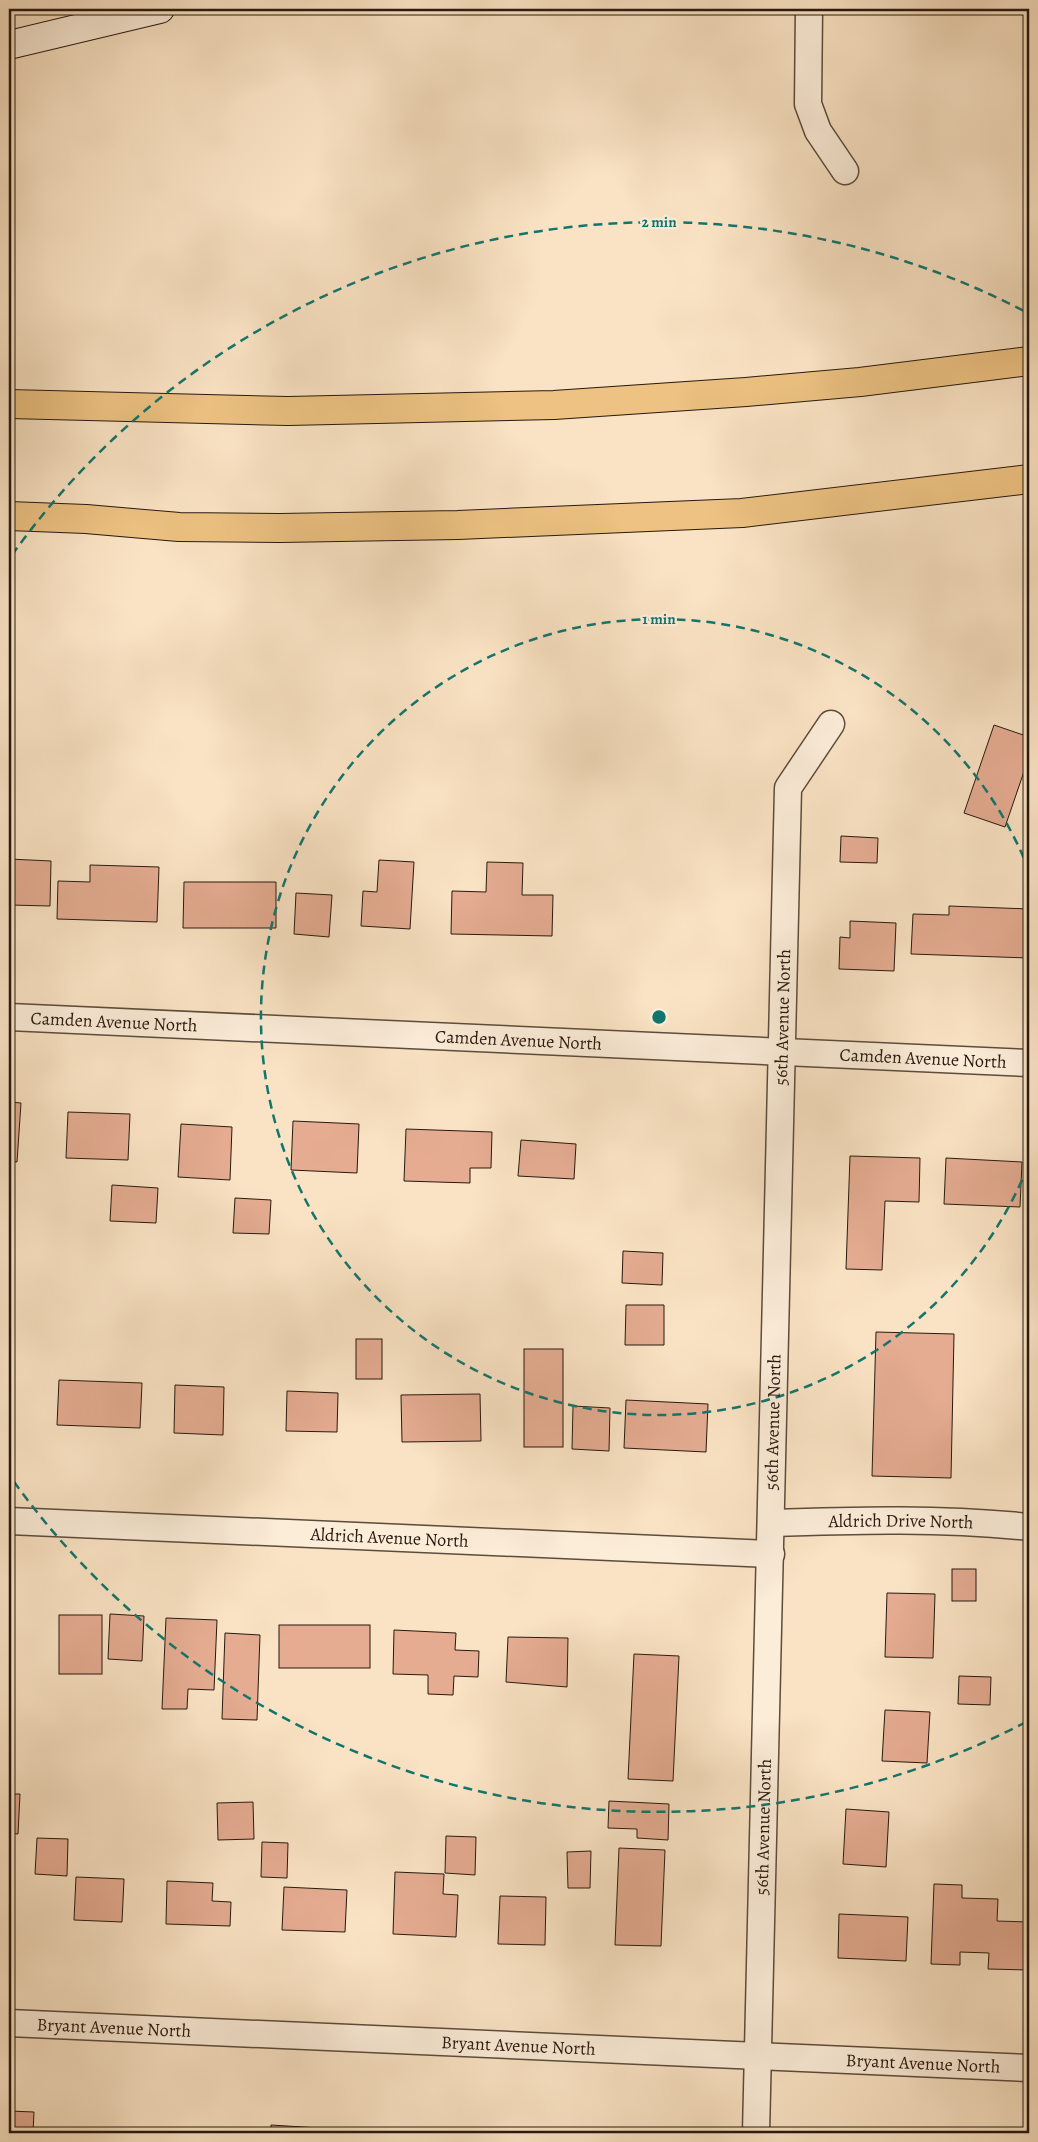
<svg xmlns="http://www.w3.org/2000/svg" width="1038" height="2142" font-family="Alegreya,serif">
<rect width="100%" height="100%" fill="#fae3c4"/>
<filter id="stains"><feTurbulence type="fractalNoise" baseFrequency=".004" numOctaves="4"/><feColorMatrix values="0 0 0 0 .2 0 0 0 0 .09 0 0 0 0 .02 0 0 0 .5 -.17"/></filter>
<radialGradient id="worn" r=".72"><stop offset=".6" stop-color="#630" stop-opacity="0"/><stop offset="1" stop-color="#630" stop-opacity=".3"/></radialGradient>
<g fill="#e5ac92" stroke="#27190f">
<path d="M994,725l35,12v20l-24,70 -41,-14z"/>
<path d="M841,836l37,2 -1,25 -37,-1z"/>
<path d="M9,859l42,2 -1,45 -41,-1z"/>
<path d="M379,860l35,2 -4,67 -49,-3 2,-35 14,1z"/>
<path d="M487,862l36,1 -1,32h31l-1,41 -101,-2 1,-43 34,1z"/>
<path d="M90,865l69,2 -2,55 -100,-3 1,-38 32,1z"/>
<path d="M184,882h92v46h-93z"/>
<path d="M296,893l36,2 -3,42 -35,-3z"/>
<path d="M949,906l80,3v49l-118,-4 2,-40 36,1z"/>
<path d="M850,921l46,2 -2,48 -55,-2 1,-32 10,1z"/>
<path d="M9,1102l12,1 -4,59 -8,-1z"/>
<path d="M68,1112l62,2 -2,46 -62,-2z"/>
<path d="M293,1121l66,3 -2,49 -66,-3z"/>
<path d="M181,1124l51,3 -2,53 -52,-3z"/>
<path d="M406,1129l86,3 -1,36h-21v15l-66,-2z"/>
<path d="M521,1140l55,4 -2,35 -56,-3z"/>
<path d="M850,1156l70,2 -1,44 -34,-1 -3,69 -36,-1z"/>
<path d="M946,1158l76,4 -2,45 -76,-3z"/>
<path d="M112,1185l46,3 -2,35 -46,-2z"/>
<path d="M235,1198l36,2 -2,34 -36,-1z"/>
<path d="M623,1251l40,2 -1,32 -40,-2z"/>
<path d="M626,1305h38v40h-39z"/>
<path d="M876,1332l78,2 -3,144 -79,-2z"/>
<rect x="356" y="1339" width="26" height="40"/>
<rect x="524" y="1349" width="39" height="98"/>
<path d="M59,1380l83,3 -2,45 -83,-3z"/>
<path d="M175,1385l49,2 -1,48 -49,-2z"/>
<path d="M287,1391l51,2 -1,39 -51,-1z"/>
<path d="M480,1394l1,47 -79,1 -1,-47z"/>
<path d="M626,1400l82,4 -2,48 -82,-4z"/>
<path d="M573,1406l37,2 -1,43 -37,-2z"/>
<rect x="952" y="1569" width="24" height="32"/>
<path d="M887,1593l48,1 -2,64 -48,-1z"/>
<path d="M110,1614l34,2 -2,45 -34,-2z"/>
<rect x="59" y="1615" width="43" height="59"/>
<path d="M166,1618l51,2 -3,70 -26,-1 -1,20h-25z"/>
<rect x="279" y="1625" width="91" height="43"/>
<path d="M394,1630l62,3 -1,17 24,1 -1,26 -24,-1 -1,19 -25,-1v-19l-35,-1z"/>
<path d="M225,1633l35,2 -3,85 -35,-1z"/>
<path d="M508,1637l60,1 -1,49 -61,-5z"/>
<path d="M634,1654l45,2 -6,125 -45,-2z"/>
<path d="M959,1676l32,1 -1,28 -32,-1z"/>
<path d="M885,1710l45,2 -3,51 -45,-2z"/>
<path d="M9,1794h11l-2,40 -9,-1z"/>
<path d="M609,1801l60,3 -1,36 -31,-2v-9l-29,-1z"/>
<path d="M253,1802l1,37 -36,1 -1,-37z"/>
<path d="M846,1809l43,3 -3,55 -43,-3z"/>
<path d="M446,1836l30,1 -1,38 -30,-2z"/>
<path d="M37,1838l31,1 -1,37 -32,-2z"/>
<path d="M262,1842l26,1 -1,35 -26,-1z"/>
<path d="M619,1848l46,2 -4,96 -46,-1z"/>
<path d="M591,1851l-1,37h-22l-1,-36z"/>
<path d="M395,1872l49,2 -1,20 15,1 -2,42 -63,-3z"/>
<path d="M76,1877l48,2 -2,43 -48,-2z"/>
<path d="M167,1881l46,2 -1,18 19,1 -1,24 -64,-2z"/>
<path d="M934,1884l28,1v13l36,1 -1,22 32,1v48l-41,-1 1,-16 -29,-1v13l-29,-1z"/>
<path d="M284,1887l63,3 -2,42 -63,-2z"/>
<path d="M500,1896l46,1 -1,48 -47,-1z"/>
<path d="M839,1914l69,3 -2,44 -68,-3z"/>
<path d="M9,2111l25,1 -1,21h-24z"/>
<path d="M271,2125l48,3v5h-48z"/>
<path d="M370,2129l96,4h-96z"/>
<rect x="626" y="2131" width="38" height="2"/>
</g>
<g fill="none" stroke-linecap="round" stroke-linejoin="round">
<g stroke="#5c4c3c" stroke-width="29">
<g id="street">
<path d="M809,9l-1,95 10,27 27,40"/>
<path id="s1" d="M9,1017l1020,46"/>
<path id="s2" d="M9,1521l762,33"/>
<path id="s3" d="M771,1523c87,-3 172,-5 258,4"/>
<path id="s4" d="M9,2023l1020,45"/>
<path id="s5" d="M756,2133l32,-1345 43,-64"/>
</g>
</g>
<g stroke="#27190f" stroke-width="30">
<path id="secondary" d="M9,45l151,-36"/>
</g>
<g stroke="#27190f" stroke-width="30">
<g id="highway">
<path d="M9,404l279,7 266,-6 192,-13 114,-10 169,-21"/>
<path d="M9,516l77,3 93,8 101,1 178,-3 284,-12 287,-34"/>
</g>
</g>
<use href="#street" stroke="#fcedd9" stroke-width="26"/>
<use href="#secondary" stroke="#fcedd9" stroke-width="28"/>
<use href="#highway" stroke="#edc282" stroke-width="28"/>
</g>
<g fill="none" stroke="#0f766e" stroke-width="2.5" stroke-dasharray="9 6">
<path d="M1028 1166A398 398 0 1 1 1028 868"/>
<path d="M1026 1722A795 795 0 0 1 12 1479M12 555A795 795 0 0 1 1026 312"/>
</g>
<g text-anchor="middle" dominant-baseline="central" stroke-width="4.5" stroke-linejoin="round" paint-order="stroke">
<g font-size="18" fill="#27190f" stroke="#fcedd9">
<text stroke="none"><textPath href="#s5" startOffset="1116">56th Avenue North</textPath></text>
<text stroke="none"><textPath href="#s1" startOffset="105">Camden Avenue North</textPath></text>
<text stroke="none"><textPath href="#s1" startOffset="510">Camden Avenue North</textPath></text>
<text stroke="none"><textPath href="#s1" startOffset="915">Camden Avenue North</textPath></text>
<text stroke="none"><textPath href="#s5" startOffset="711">56th Avenue North</textPath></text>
<text stroke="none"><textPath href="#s3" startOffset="130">Aldrich Drive North</textPath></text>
<text stroke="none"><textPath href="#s2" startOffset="381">Aldrich Avenue North</textPath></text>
<text stroke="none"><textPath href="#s5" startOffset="306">56th Avenue North</textPath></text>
<text stroke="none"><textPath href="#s4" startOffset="105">Bryant Avenue North</textPath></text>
<text stroke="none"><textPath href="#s4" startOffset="510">Bryant Avenue North</textPath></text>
<text stroke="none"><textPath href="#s4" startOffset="915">Bryant Avenue North</textPath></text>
</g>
</g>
<circle cx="659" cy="1017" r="8" fill="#0f766e" stroke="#fcedd9" stroke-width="2.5"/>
<g font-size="15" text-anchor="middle" font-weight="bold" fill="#0f766e" stroke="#fcedd9" stroke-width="4.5" stroke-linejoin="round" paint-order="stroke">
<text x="659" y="227">2 min</text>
<text x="659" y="624">1 min</text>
</g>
<rect width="1038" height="2142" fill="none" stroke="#fae3c4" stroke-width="30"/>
<rect x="10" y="10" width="1018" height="2122" fill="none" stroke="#27190f" stroke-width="2.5"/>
<rect x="15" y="15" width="1008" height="2112" fill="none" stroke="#27190f"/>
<rect width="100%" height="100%" filter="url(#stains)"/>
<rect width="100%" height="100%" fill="url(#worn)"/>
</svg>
